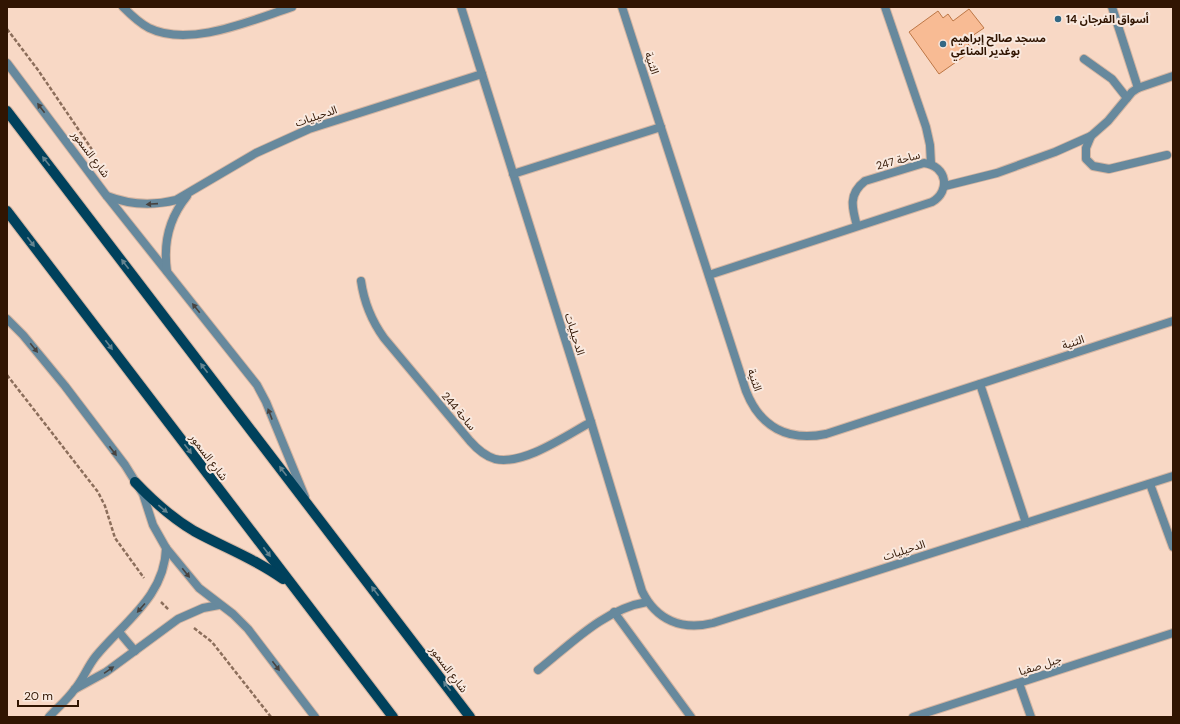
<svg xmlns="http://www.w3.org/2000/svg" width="1180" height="724" font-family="'DM Sans','Noto Sans Arabic',sans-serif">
<rect width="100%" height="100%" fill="#f8d8c5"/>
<path fill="#f8bb94" stroke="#bd7746" d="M969,9l15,19 -18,12 4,7 -7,4 3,4 -27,19 -30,-42 29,-21 5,7 5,-4 5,7z"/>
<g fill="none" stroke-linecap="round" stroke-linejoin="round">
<g stroke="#d4b5a2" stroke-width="10">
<g id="service">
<path d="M123,7c8,8 16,16 26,21 41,20 103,-8 143,-21"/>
<path d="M1084,59l28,20 15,19"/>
<path d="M614,612l77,105"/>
<path d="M119,632l16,19"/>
<path d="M75,689l31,-17 72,-53 25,-11 16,-3"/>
<path d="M49,717c8,-9 18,-17 25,-27 9,-10 13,-23 22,-34 28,-34 69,-60 70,-108"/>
</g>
</g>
<g stroke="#d4b5a2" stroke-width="10">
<g id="minor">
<path d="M461,7l130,415 51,169c14,29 40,40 71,32l460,-147"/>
<path d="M622,7l124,384c14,36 42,51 80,43l347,-113"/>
<path d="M885,7l41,120 4,18 1,19"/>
<path d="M1112,7l26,81"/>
<path d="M7,63l99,132 151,190 9,17 39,95"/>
<path d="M1091,136l-5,12v11l7,7 16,3 58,-14"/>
<path d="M513,174l148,-47"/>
<path d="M945,186l52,-13 58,-21 36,-16 17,-15 24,-29 6,-4 35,-12"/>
<path d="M107,196c23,9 45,10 69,4l80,-47 53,-24 173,-55"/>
<path d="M167,271c-4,-28 2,-53 20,-75"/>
<path d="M709,275l223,-73c19,-11 15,-36 -8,-39l-59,18c-17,13 -13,27 -8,45"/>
<path d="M361,281c3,21 10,39 23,57l86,103c7,8 15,15 25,18 28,7 72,-24 96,-37"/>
<path d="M7,319l16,16 42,51 60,79 18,29 10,31 13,23 33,40 34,26 15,15 67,88"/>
<path d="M980,384l46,139"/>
<path d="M1150,484l23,63"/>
<path d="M538,670c33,-26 66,-61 109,-68"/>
<path d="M1019,683l12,34"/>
<path d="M913,717l260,-84"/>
</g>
</g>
<g stroke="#d4b5a2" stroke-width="12">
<g id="primary">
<path d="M7,111l463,606"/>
<path d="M7,211l386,506"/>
<path d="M135,482c18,19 37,36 59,49 31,17 60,27 89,48"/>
</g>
</g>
<g stroke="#8c6e5b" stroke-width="2.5" stroke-dasharray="4 2" stroke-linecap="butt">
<path d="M7,29l31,41 55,81"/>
<path d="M7,375l91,117 7,14 10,32 29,40"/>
<path d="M161,602l8,8"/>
<path d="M194,628l18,14 59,75"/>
</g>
<use href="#service" stroke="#67899d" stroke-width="8"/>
<use href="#minor" stroke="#67899d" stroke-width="8"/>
<use href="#primary" stroke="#00415c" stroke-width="10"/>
</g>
<defs><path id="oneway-solid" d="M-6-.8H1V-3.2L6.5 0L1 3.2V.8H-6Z"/></defs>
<g fill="#474340">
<use href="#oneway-solid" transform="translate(41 108) rotate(-127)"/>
<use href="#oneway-solid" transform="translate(152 204) rotate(176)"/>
<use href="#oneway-solid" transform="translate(196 308) rotate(-129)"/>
<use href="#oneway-solid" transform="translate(34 348) rotate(51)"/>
<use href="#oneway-solid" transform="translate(270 414) rotate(-111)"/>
<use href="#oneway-solid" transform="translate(113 451) rotate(53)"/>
<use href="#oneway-solid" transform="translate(186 573) rotate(51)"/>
<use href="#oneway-solid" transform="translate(141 608) rotate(131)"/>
<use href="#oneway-solid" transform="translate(276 666) rotate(53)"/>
<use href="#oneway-solid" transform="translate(109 670) rotate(-34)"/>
</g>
<g fill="#648490">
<use href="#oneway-solid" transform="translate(46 161) rotate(-128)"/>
<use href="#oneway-solid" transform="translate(31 242) rotate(53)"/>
<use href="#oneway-solid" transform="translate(125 264) rotate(-127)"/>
<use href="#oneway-solid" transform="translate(109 345) rotate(53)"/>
<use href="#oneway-solid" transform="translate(204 368) rotate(-127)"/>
<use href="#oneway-solid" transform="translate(188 449) rotate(53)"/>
<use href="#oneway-solid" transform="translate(283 471) rotate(-127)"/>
<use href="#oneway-solid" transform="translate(163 509) rotate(39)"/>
<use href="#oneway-solid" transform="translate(267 552) rotate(53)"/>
<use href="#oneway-solid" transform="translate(375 591) rotate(-127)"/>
<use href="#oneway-solid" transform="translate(447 686) rotate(-127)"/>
</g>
<g fill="#336884" stroke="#f9e9df" stroke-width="1.5">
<circle cx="1058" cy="19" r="4"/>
<circle cx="943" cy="44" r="4"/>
</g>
<g text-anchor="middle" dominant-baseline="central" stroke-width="4" stroke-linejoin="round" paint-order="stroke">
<g font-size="11" font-weight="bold" fill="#311502" stroke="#f9e9df" text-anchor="start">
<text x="1066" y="19">أسواق الفرجان 14</text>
<text x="951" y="38">مسجد صالح إبراهيم<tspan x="951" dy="13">بوغدير المناعي</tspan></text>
</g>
<g font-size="11" fill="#311502" stroke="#f9e9df">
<text transform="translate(652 63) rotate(72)">الثنية</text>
<text transform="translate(316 116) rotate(-19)">الدحيليات</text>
<text transform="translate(91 154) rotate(53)">شارع السمور</text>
<text transform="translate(898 160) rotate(-15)">ساحة 247</text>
<text transform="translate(575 334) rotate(73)">الدحيليات</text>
<text transform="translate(1073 342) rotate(-18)">الثنية</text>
<text transform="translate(755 380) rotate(71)">الثنية</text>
<text transform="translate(459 411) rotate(50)">ساحة 244</text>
<text transform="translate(209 457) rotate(53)">شارع السمور</text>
<text transform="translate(904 550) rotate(-18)">الدحيليات</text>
<text transform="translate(1040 665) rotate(-18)">جبل صفيا</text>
<text transform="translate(449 669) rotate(53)">شارع السمور</text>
</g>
</g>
<rect width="1180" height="724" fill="none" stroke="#311502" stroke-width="16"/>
<path d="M18 700v6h60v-6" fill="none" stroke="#311502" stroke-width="2"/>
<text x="24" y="700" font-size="12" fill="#311502" stroke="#f9e9df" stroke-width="3" paint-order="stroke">20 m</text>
</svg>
